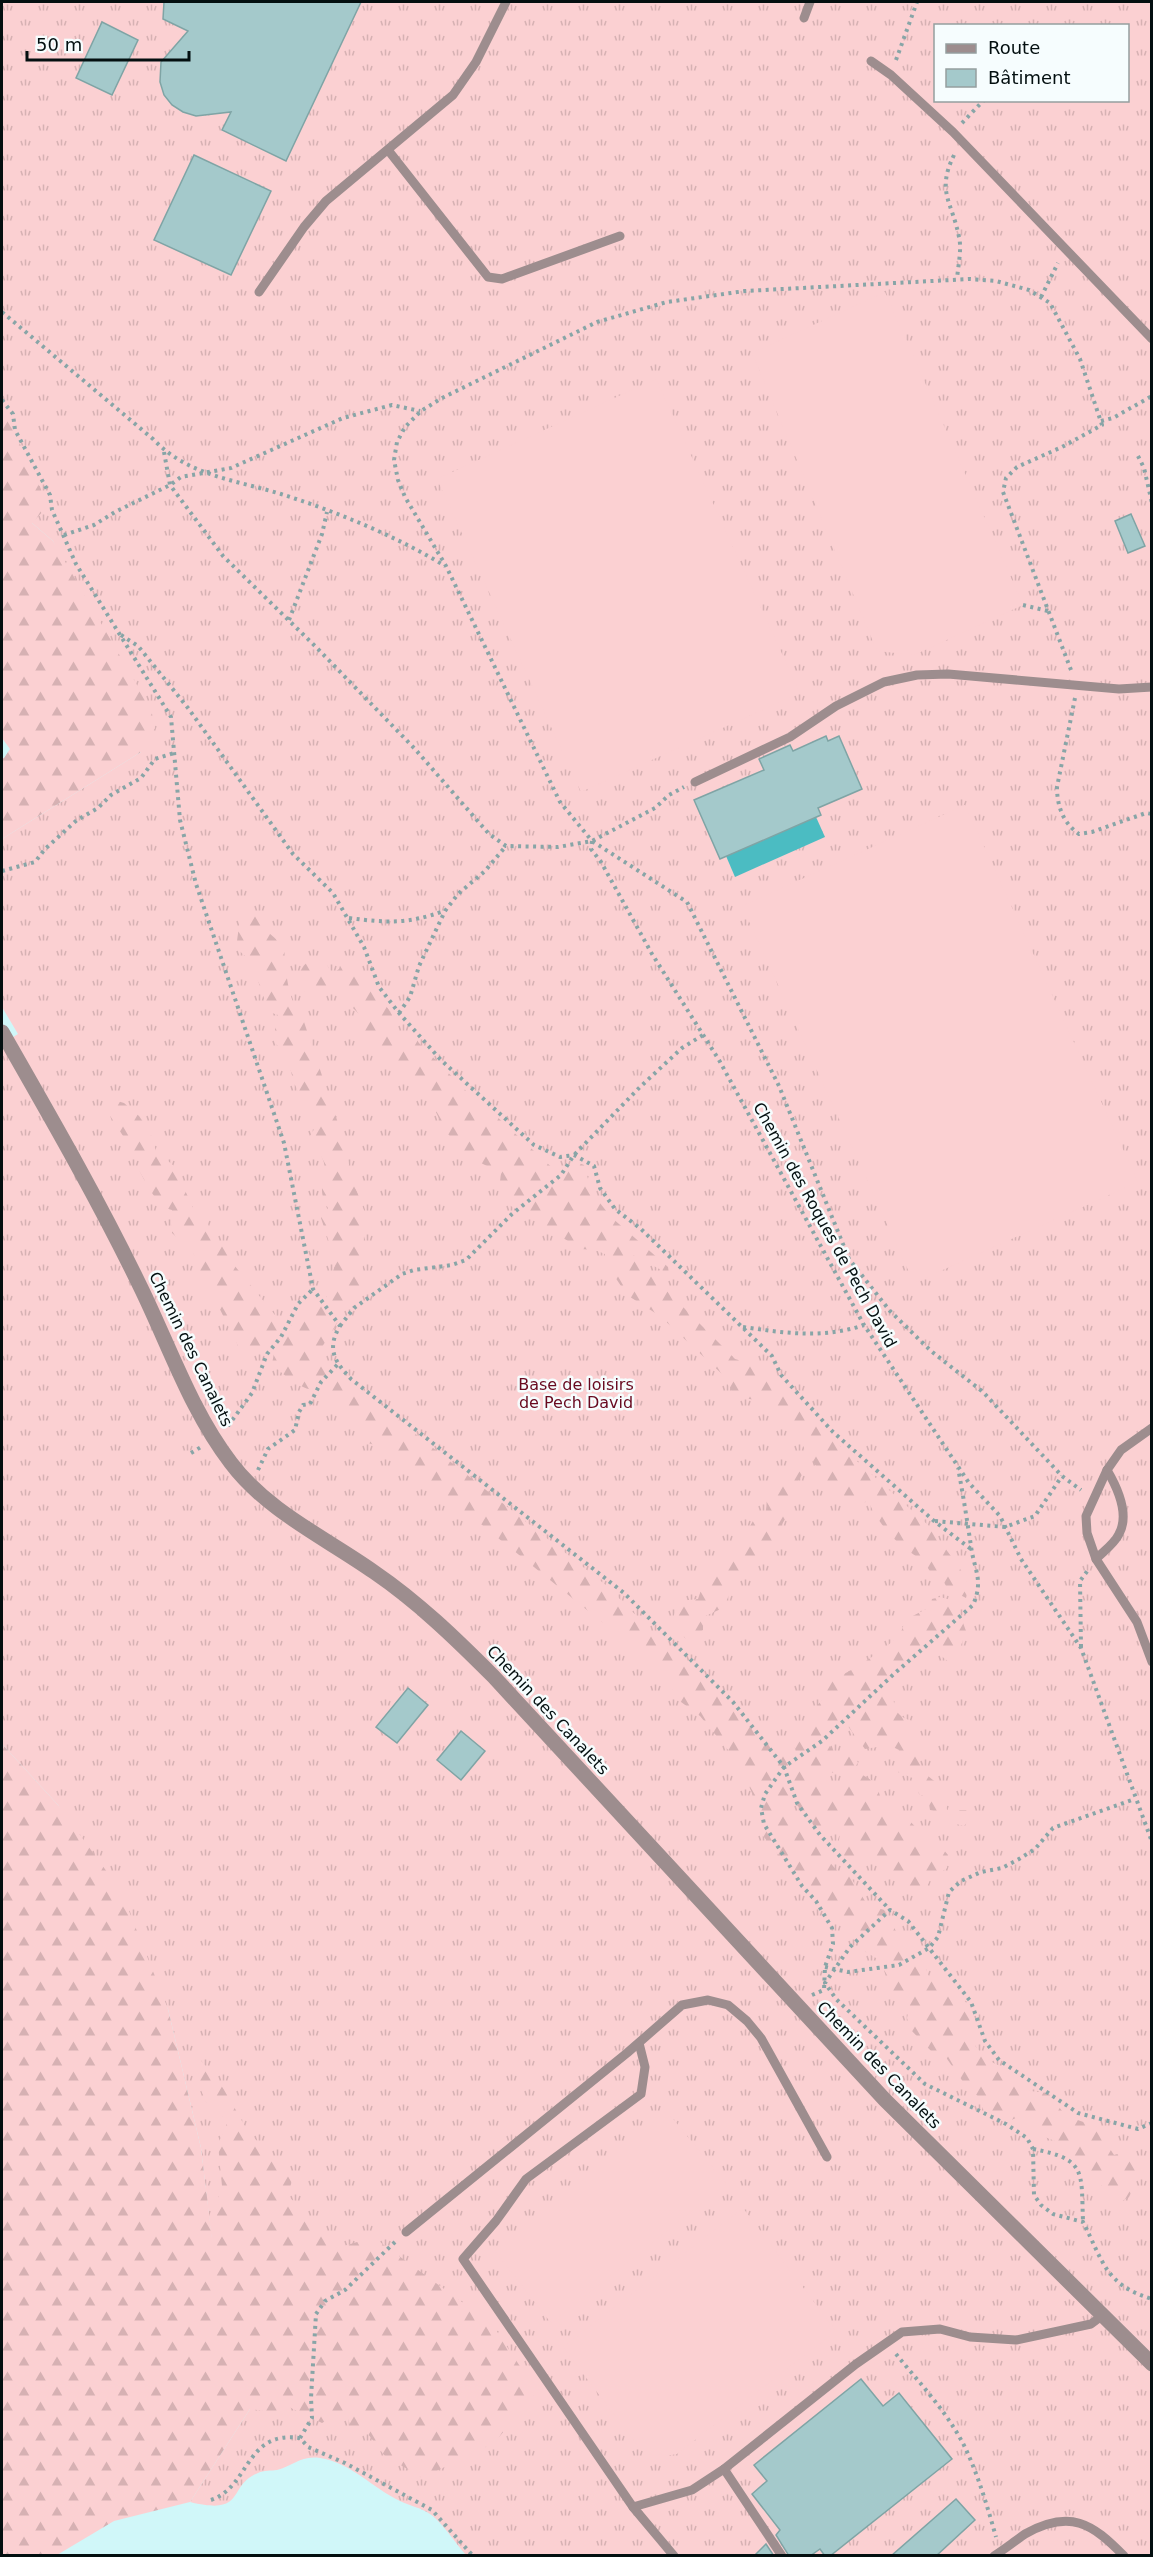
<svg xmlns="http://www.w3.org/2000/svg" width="1153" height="2557" font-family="'DejaVu Sans',sans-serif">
<defs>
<pattern id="grass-tufts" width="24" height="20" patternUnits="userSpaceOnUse" patternTransform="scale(1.5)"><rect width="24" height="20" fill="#fbd0d2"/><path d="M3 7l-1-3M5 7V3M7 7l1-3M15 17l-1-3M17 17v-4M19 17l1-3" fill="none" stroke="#d6b1b3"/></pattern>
<pattern id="forest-firs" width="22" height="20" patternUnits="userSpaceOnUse" patternTransform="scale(1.5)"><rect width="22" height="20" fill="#fbd0d2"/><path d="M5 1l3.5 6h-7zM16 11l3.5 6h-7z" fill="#d6b1b3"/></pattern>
</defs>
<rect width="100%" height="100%" fill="#d0f7f9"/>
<path fill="url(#grass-tufts)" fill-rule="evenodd" d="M2,2h1149v2553h-685c-10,-11 -24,-33 -36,-41 -8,-6 -20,-8 -30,-13 -26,-12 -50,-39 -80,-43 -19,-3 -27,8 -43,12 -6,1 -13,0 -19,3 -32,13 -10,43 -68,29l60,-93 -27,-73 -22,-188 -33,-139 -110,-204 -56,-61v-700l16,-10 -16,-27v-168l139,-87 -88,-211 -21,-18 -30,-119zM936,26h192v74h-192z"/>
<g fill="url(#forest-firs)">
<path d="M2,404l46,102 -16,17 21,18 98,168 4,19 -14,24 -139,87v-81h2l6,-9 -8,-11z"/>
<path d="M241,912h20l8,21 15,13c2,28 3,53 20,76l37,110 12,49 12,32 -3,68 -6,20 -15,13 -6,13 -17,26 42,37 247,196 64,65 60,52 53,53 15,9 6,-5 -12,-14 2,-13 3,-6h8l2,-11 14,-16 6,-19c14,-3 63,-35 72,-47 2,-4 4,-10 5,-14l25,-13 2,-8 8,-2 15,4 11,30 -10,29 -7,2 -18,-14 -48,39 10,6c1,16 3,23 19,28l-9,6 -3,14 15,5c4,18 8,29 24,38l-2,7 9,9 1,10h19l5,8 -7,8 -8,-2 -1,-7 -25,-7 -2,-12 -9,-4 -4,-15 -22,-9 6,-20 -10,-5 -24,4 -18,-24 -18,20 6,8 21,5 2,5c-9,12 -19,10 -33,9l2,9 12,7 8,-3 14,-11 15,9 4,13 -2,12 8,11 20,-2 19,20 -1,10 14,-4 10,12 -1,13 -17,12 -8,17 -15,-5 -4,-19 -20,-2 -15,-12 -12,3 -19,-10 3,-18 -10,-7 -8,5 -7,-1c-4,-19 -20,-29 -37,-34l14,24 11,2 5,5 -1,7 12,5 9,11 -1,8 12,14h9l20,33 17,4 14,27 21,18 10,24 14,-2 25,29 7,24 -8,6 17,23 36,17 9,15 18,2 18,23 29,10 19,29 14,-4 12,22 -11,24 -14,8 -18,-26c-26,-3 -32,-16 -42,-38l-23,-9 -12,-16 -13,6 -23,-10 -4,-14 -14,-12 -21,-30 -13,-4 -21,-22 -4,-12 3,-14 -7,-6 -10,-2 -9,-27 4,-4 -24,-14 -9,-24 -28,-12 -3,-15 -27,-21 -33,-42 -6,-4 -6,-40 -14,-31 -38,-46 -23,-17 -11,-25 -242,-196 -30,-19 -6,-10 -20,-6 -15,-26 -22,-10 -7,-7 1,-6c-8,-4 -17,-4 -24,-8 -11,-5 -20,-14 -29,-22l2,-11 -8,-6 -28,-1 -28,-57 -11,-2 -4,-11 4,-7 -8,-23 -9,-4 -10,-9v-23c-15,-3 -26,-27 -33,-40l2,-6 -34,-53v-7l7,-4 10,3 15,13 11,16 6,19 18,15 19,42 14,10 5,26 24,5 -2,16 50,61h8c6,-18 18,-20 34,-28l12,-45 -7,-5 -10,-30 7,-10c-18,-28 13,-39 -18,-64v-8l6,-10 -22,-43 -7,-27 -11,-12 -1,-14 3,-15 -9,-3 -18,-51 -15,-13z"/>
<path d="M347,957l14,11 5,15 26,30 1,18 22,8 68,69 4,9 7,-3 65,60 20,-11 5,2 8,28 19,24 57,50 1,7 -40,-21 106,106 34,10 51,59 108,97 31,42 10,18 -3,13 -19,-10 -6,-12 -10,-3c-7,-13 -16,-17 -28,-26 -14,-12 -28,-29 -35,-47l-9,7 -30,-23 -23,-32 -7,-15 -42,-37 -22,-3 -13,-23 -62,-58 -33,-21 -22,-33v-8l-10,-4 -14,-1 -83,-51 3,-25 -30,-15 -26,-27 -13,-27 -34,-39 -15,-3 -4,-20 -18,-10 2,-14 -20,-20 -5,-8 -16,5 -18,-4 -6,-15c7,-15 11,-18 27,-15l7,13 7,-5 3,-10z"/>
<path d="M791,1459l12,14 -12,20 -2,19 -26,46 -24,16 -16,34 -20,9v13l-15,11 -17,-17 8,-23 19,-2 12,-36 17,-1 1,-8 9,-4c5,-13 13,-22 19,-35l10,1 1,-22 15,-7v-14l7,-1z"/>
<path d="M2,1744l56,61 63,86 47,118 33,139 11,90 5,-6 -1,-28 6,-18 -4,-42 10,-23 -22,-19 -13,-31 6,-13 25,31 23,41 45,50 -4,16 53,51 32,-10 119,87 45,68 -43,51 -72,35 -38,-23 -16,-21h-16l-6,-25 -24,14 -31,-15 -11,-8 -4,13 -26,-4 -60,93 -76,19 -57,34h-55z"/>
</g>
<g fill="#fbd0d2">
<path d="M885,292l138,313 -109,50 -37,-4 -125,-298z"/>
<path d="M656,379l144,314 -219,99 -144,-313z"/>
<path d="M965,805l173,377 -224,101 -172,-377z"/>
<path d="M670,2115l56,69 -175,139 -56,-72z"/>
<path d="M743,2208l93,123 -159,123c-14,2 -25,4 -37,-5l-77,-102z"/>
</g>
<path fill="#4bbcc2" d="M816,817l9,20 -90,40 -9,-21z"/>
<g fill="#a4c9cb" stroke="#7fa4a5" stroke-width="1.5">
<path d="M164,2h197l-75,159 -64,-31 9,-18 -35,4 -13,-4 -11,-7 -8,-10 -4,-13 1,-20 27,-31 -25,-12z"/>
<path d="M102,22l36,18 -26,55 -36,-17z"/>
<path d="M194,155l77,36 -40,84 -77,-35z"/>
<path d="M1131,514l14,32 -17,7 -13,-32z"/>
<path d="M826,736l2,5 11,-5 23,53 -44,19 3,7 -101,44 -26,-59 70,-30 -5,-11 31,-14 3,6z"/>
<path d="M408,1688l20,17 -31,38 -21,-16z"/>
<path d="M461,1731l24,20 -24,29 -24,-20z"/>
<path d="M861,2379l22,27 16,-13 53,66 -122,97h-5l-5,-7 -10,7h-21l-13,-21 4,-5 -28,-36 15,-13 -13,-16z"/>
<path d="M956,2499l19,21 -39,36h-45z"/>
<path d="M766,2544l8,12h-20z"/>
</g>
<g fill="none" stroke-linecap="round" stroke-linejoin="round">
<g stroke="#88a5a7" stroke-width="4" stroke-dasharray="3 4.5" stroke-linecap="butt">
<path d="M896,60l21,-58"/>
<path d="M962,123l22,-23"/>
<path d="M954,155c-18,37 -2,46 5,82 3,12 -1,29 -2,42"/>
<path d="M1041,297l17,-34"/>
<path d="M2,312l151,127c35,37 83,41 128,55 56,18 115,42 164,72"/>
<path d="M2,400l11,14 2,16 35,65 2,15 24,54 95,153 9,103 16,64 88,259 29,146 27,37c-14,23 -5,36 11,53l273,214 109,109 51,65 13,36 23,32 70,75"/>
<path d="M1101,421l12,-3 39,-22"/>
<path d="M164,452l6,33 53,71 94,92 98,101 74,85 17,12 52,1 34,-6 63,-33 14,-13 15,-8"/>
<path d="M1138,456l6,12 8,35"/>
<path d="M64,535l30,-10 21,-13 55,-27 11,-8 50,-9 112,-50 49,-13 28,6"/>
<path d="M1023,605l25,6"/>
<path d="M289,620l33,-86 5,-22"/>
<path d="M121,635l17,11 50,62 105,146 40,39 31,54 15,40 20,26 42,47 93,85 26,12 14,-2 20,11 6,22 15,21 26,20 131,127 9,19 52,57 101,89 37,28"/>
<path d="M1071,670l-68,-178 3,-14 11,-11 45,-20 40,-22 -22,-66 -30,-56 -21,-13 -33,-9 -26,-2 -225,12 -78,11 -70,20 -155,76 -21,13 -16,16 -8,15 -3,18 4,20 7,17 41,69 114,236 32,39 95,61 92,184 70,173 41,52 41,40 52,41 79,84 19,14"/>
<path d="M1075,698l-18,89c0,19 6,36 22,47l13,-2 54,-19 6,1"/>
<path d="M592,841l-1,8 10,13 51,92 67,106 145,265 105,158 31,33 21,43 60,89 71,194"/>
<path d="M2,871l33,-9 10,-13 32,-29 21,-12 13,-13 30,-17 14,-19 19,-6"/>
<path d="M349,918c38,5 59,6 95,-7"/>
<path d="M399,1013l11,-16 9,-31 26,-55 13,-17 27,-23 21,-25"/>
<path d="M340,1326l14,-18 48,-34 12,-4 38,-5 14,-5 46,-46 49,-39 13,-20 66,-68 42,-39 21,-13"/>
<path d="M743,1327c42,6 80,12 121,-2"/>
<path d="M228,1426l24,-33 15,-39 14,-17 17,-33 15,-15"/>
<path d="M191,1453l10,-6"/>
<path d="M258,1470l10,-21 27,-19 4,-18 4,-7 7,-1 11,-22 17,-18"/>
<path d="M935,1521l70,6 30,-11 27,-40"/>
<path d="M1081,1647l-1,-66 8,-11"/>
<path d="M825,1967l23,5 51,-7 30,-17 9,-11 11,-45 12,-11 20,-9 21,-4 17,-9 16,-10 18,-21 82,-29"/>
<path d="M812,1995l12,-5 1,-23 8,-23 -1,-16 -16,-27 -14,-15 -38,-62 -3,-16 4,-14 19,-27 38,-26 73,-68 78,-68c11,-25 1,-35 -2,-59 -4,-26 -8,-52 -13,-78"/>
<path d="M1152,2123l-14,6 -60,-16 -79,-53 -14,-19 -14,-39 -63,-81 -18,-11 -40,37 -25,36 11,16 89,85 81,40 21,14 6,11 1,46 7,10 12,9 30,8c20,39 22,63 69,77"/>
<path d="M1033,2149c54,10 48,23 50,72"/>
<path d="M896,2354c25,31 56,63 72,100 12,27 20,55 28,83"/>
<path d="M300,2438l12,-20 -1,-20 5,-84 9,-13 20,-11 50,-48"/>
<path d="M211,2500c39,-13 34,-70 89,-62l8,9 37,16 87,47 41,46"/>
</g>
<g stroke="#9d8d8e" stroke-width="9">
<path d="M804,18l6,-16"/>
<path d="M871,61l20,14 62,57 199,207"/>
<path d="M388,150l100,127 14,2 118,-43"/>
<path d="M259,292l45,-65 22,-26 127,-106 23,-33 30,-60"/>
<path d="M695,782l95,-45 46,-31 48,-24 33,-7 31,-1 171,15 33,-2"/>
<path d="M1152,1428l-31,22 -14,20 -21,46 1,17 9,26 41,63 15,40"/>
<path d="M1096,1559c7,-7 19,-16 23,-25 11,-20 -2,-47 -12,-64"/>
<path d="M639,2043l6,24 -4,27 -115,85 -30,42 -33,38 170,248 41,49"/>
<path d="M406,2232l221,-179 55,-48 26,-5 20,5 19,16 14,17 66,119"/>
<path d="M724,2469l58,87"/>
<path d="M633,2507l59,-17 32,-21 132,-105 46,-32 38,-3 30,8 46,3 75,-16 12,-9"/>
<path d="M994,2556c11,-7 21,-15 31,-22 45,-25 67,-11 99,22"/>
</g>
<path stroke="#9d8d8e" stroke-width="15" d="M2,1032c48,84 96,167 138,254 29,59 51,125 91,177 36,48 95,75 143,109 44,30 82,67 119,104l392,424 267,264"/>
</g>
<g text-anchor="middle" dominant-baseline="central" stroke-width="5" stroke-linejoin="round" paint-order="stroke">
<g font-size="16" fill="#030f10" stroke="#f6fdfe">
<text transform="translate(825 1225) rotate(61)">Chemin des Roques de Pech David</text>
<text transform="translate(191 1349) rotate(64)">Chemin des Canalets</text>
<text transform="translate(548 1710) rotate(47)">Chemin des Canalets</text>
<text transform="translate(879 2065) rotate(46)">Chemin des Canalets</text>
</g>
<g font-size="16" fill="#68091f" stroke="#f6fdfe">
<text x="576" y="1384">Base de loisirs<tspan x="576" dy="18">de Pech David</tspan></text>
</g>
</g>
<rect width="1153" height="2557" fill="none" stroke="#030f10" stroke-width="6"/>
<rect x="934" y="24" width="195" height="78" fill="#f6fdfe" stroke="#959e9f" stroke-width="1.5"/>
<rect x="946" y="44" width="30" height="9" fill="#9d8d8e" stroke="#959e9f" stroke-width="1.5"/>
<text x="988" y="54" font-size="18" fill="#030f10">Route</text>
<rect x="946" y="69" width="30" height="18" fill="#a4c9cb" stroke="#959e9f" stroke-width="1.5"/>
<text x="988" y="84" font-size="18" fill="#030f10">Bâtiment</text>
<path d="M27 51v9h162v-9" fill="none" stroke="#030f10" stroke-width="3"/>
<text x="36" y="51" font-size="18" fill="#030f10" stroke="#f6fdfe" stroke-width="4.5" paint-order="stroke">50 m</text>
</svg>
